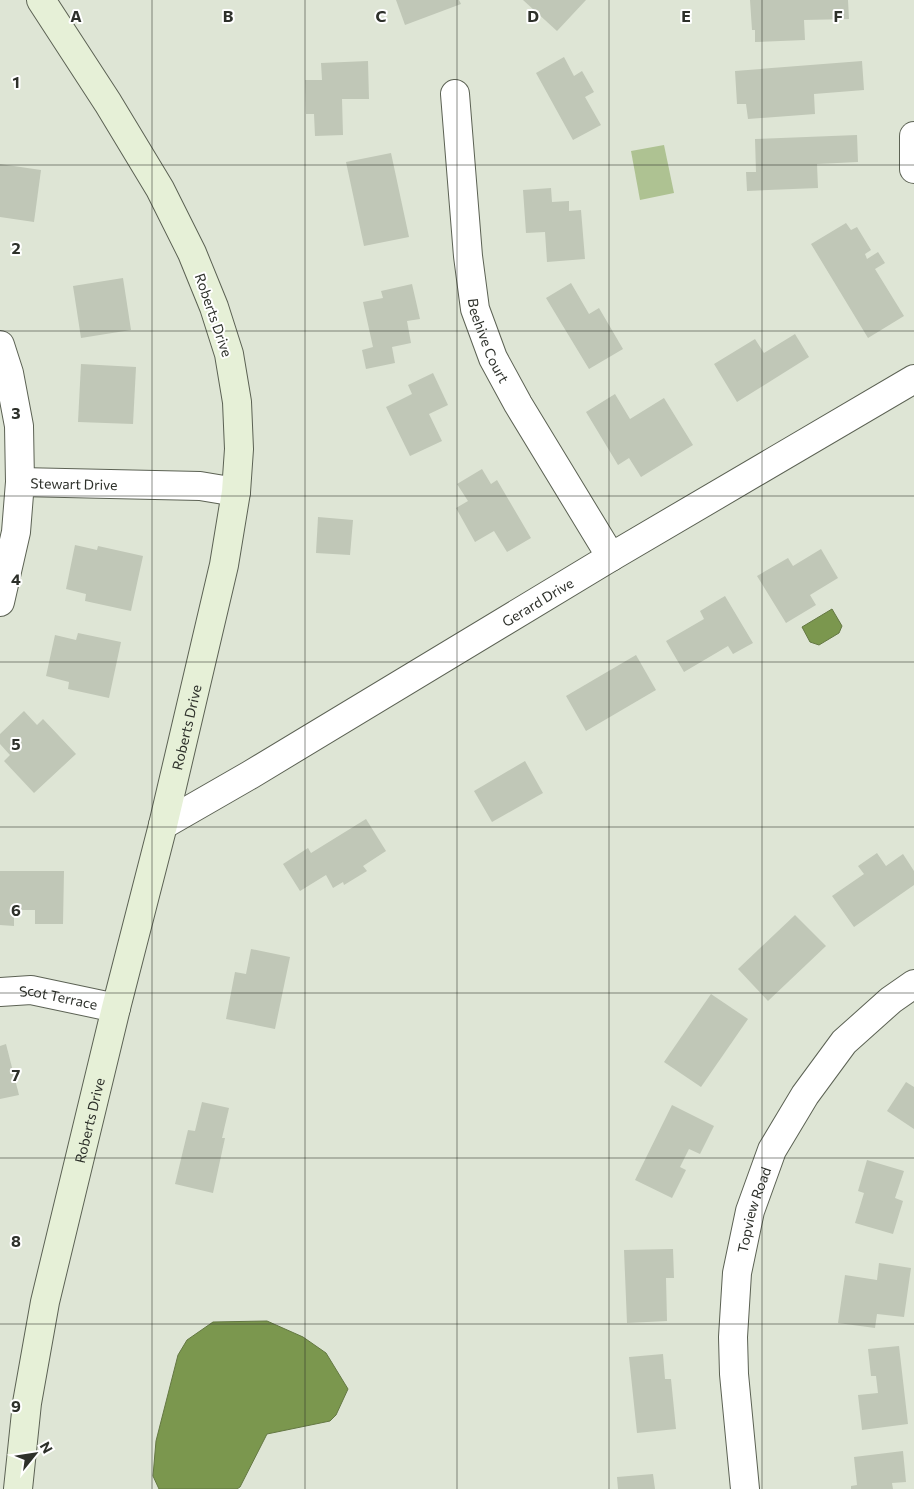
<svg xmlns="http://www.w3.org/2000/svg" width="914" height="1489" font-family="Commissioner,sans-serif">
<rect width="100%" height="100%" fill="#dee5d5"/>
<path fill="#aec292" d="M664,145l10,48 -34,7 -9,-49z"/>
<g fill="#7b974e" stroke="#647843">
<path d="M832,609l10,17 -3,7 -20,12 -9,-3 -8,-15z"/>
<path d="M267,1321l36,16 23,16 22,36 -12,26 -6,6 -63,13 -27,53 -3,2h-78l-6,-13 3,-35 22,-86 9,-15 26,-18z"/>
</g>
<g fill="#c0c7b7">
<path d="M396,0h63l2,4 -56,21z"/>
<path d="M523,0h63l-29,31z"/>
<path d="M750,0h98l1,19 -45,1 1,20 -50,2v-12h-3z"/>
<path d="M564,57l10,19 8,-5 12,21 -9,5 16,28 -28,15 -37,-67z"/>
<path d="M368,61l1,38h-27l1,36 -28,1 -1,-22h-8l-1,-34h17l-1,-17z"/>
<path d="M862,61l2,29 -50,4 1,20 -67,5 -2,-15h-9l-2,-33z"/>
<path d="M857,135l1,27 -41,2 1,24 -71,3 -1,-19h10l-1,-33z"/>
<path d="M391,153l18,84 -45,9 -18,-84z"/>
<path d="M0,164l41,6 -7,52 -34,-5z"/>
<path d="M551,188l1,14 17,-1v10l12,-1 4,49 -38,3 -2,-30 -19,1 -3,-43z"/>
<path d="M846,223l5,7 6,-3 14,23 -6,4 2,5 11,-7 7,11 -10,6 29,47 -36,22 -57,-94z"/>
<path d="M123,278l8,52 -50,8 -8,-52z"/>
<path d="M571,283l18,31 10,-6 24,41 -34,20 -43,-71z"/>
<path d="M412,284l8,35 -13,2 4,22 -19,4 3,16 -29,6 -4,-19 11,-3 -10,-45 20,-4 -2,-7z"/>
<path d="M795,334l14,23 -72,45 -23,-38 41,-25 9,14z"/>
<path d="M81,364l55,3 -3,57 -55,-2z"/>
<path d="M433,373l15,32 -19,9 13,27 -32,15 -24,-49 26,-13 -4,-9z"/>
<path d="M615,394l15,25 34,-21 29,47 -52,32 -12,-19 -11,7 -32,-53z"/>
<path d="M482,469l9,15 6,-4 34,58 -24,14 -13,-21 -19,11 -19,-34 12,-7 -11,-17z"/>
<path d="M318,517l35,3 -3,35 -34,-2z"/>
<path d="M75,545l22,5 1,-4 45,10 -12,55 -46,-10 1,-7 -20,-5z"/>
<path d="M821,549l17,29 -28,17 6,10 -30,18 -29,-47 31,-18 5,8z"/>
<path d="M725,596l28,47 -20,11 -5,-8 -44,26 -18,-31 38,-22 -4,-8z"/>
<path d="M78,633l43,9 -12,56 -41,-9 1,-7 -23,-6 9,-41 21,5z"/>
<path d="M636,655l20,35 -70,41 -20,-35z"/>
<path d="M24,711l13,14 6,-6 33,35 -42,39 -30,-32 6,-6 -10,-11v-10z"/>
<path d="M525,761l18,32 -51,29 -18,-31z"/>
<path d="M366,819l20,32 -23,15 4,5 -23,14 -1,-3 -10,6 -7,-13 -26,16 -17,-27 25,-16 3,5z"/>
<path d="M877,853l9,13 17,-12 11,17v14l-60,42 -22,-31 32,-22 -6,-8z"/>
<path d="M0,871h64l-1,53h-28v-14h-21v16l-14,-1z"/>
<path d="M795,915l31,31 -58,55 -30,-32z"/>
<path d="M251,949l39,8 -15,72 -49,-10 9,-47 11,2z"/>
<path d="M711,994l37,25 -47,68 -37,-25z"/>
<path d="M6,1044l13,51 -19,4v-53z"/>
<path d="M906,1082l8,5v42l-27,-18z"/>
<path d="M202,1102l27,6 -7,30h3l-12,55 -38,-9 13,-54 7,1z"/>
<path d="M672,1105l42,21 -14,28 -11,-5 -9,18 6,3 -14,28 -37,-18z"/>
<path d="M867,1160l37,11 -9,27 8,3 -10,33 -38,-11 9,-30 -6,-2z"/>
<path d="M673,1249l1,29h-8l1,43 -40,2 -3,-73z"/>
<path d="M879,1263l32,5 -7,49 -27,-3 -2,14 -37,-5 7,-48 32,5z"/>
<path d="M899,1346l9,78 -46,6 -4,-35 20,-2 -2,-17h-5l-3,-27z"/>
<path d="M663,1354l2,25h6l5,50 -39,4 -8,-76z"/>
<path d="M903,1451l3,31 -14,1 1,6h-42v-3l6,-1 -3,-28z"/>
<path d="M653,1474l2,15h-37l-1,-12z"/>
</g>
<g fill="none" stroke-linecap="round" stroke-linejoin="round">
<g stroke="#5c6254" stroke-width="30">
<g id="street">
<path id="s1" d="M455,94l13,162 7,53 18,49 25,46 93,153"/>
<path d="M914,136v33"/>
<path d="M0,345l9,28 10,53 1,56 -4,50 -16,70"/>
<path id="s2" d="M20,482l180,4 36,6"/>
<path id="s3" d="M163,825l87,-50 361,-218 303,-178"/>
<path id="s4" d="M0,992l31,-2 85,18"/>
<path id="s5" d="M745,1489l-11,-115 -1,-37 4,-64 13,-62 22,-61 33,-55 39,-53 47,-42 23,-16"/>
</g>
</g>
<g stroke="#5c6254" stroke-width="30">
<g id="secondary">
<path id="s6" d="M18,1489l9,-86 18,-101 71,-294 47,-183 61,-260 12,-73 3,-43 -2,-47 -8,-48 -15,-47 -22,-54 -32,-64 -52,-86 -67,-103"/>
</g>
</g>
<use href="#street" stroke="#fff" stroke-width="28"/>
<use href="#secondary" stroke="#e6f0d7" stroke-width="28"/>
</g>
<path fill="none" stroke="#2d302a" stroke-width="1" stroke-opacity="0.55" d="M152,0v1489M305,0v1489M457,0v1489M609,0v1489M762,0v1489M0,165h914M0,331h914M0,496h914M0,662h914M0,827h914M0,993h914M0,1158h914M0,1324h914"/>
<g text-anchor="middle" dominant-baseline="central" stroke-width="4" stroke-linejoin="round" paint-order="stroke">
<g font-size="14" fill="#2d302a" stroke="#fff">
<text transform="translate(214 315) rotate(71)">Roberts Drive</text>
<text stroke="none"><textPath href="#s1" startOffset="250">Beehive Court</textPath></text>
<text stroke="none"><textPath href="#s2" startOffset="54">Stewart Drive</textPath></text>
<text stroke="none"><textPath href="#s3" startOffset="436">Gerard Drive</textPath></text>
<text stroke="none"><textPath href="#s6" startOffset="781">Roberts Drive</textPath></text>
<text stroke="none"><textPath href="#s4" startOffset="59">Scot Terrace</textPath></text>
<text stroke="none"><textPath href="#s6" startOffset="376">Roberts Drive</textPath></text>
<text stroke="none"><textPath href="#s5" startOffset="282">Topview Road</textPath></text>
</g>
</g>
<g font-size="16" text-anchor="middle" font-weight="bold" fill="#2d302a" stroke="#fff" stroke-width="4" stroke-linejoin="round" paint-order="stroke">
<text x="76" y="22">A</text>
<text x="228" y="22">B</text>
<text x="381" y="22">C</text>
<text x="533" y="22">D</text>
<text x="686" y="22">E</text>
<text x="838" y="22">F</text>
<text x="16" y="88">1</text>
<text x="16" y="254">2</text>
<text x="16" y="419">3</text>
<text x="16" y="585">4</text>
<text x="16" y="750">5</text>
<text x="16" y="916">6</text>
<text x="16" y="1081">7</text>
<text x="16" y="1247">8</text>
<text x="16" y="1412">9</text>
</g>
<g transform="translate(35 1454) rotate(60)" stroke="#ffffff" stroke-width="4" paint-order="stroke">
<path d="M0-4L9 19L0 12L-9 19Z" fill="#2d302a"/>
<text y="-8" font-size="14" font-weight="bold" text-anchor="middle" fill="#2d302a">N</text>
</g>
</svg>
